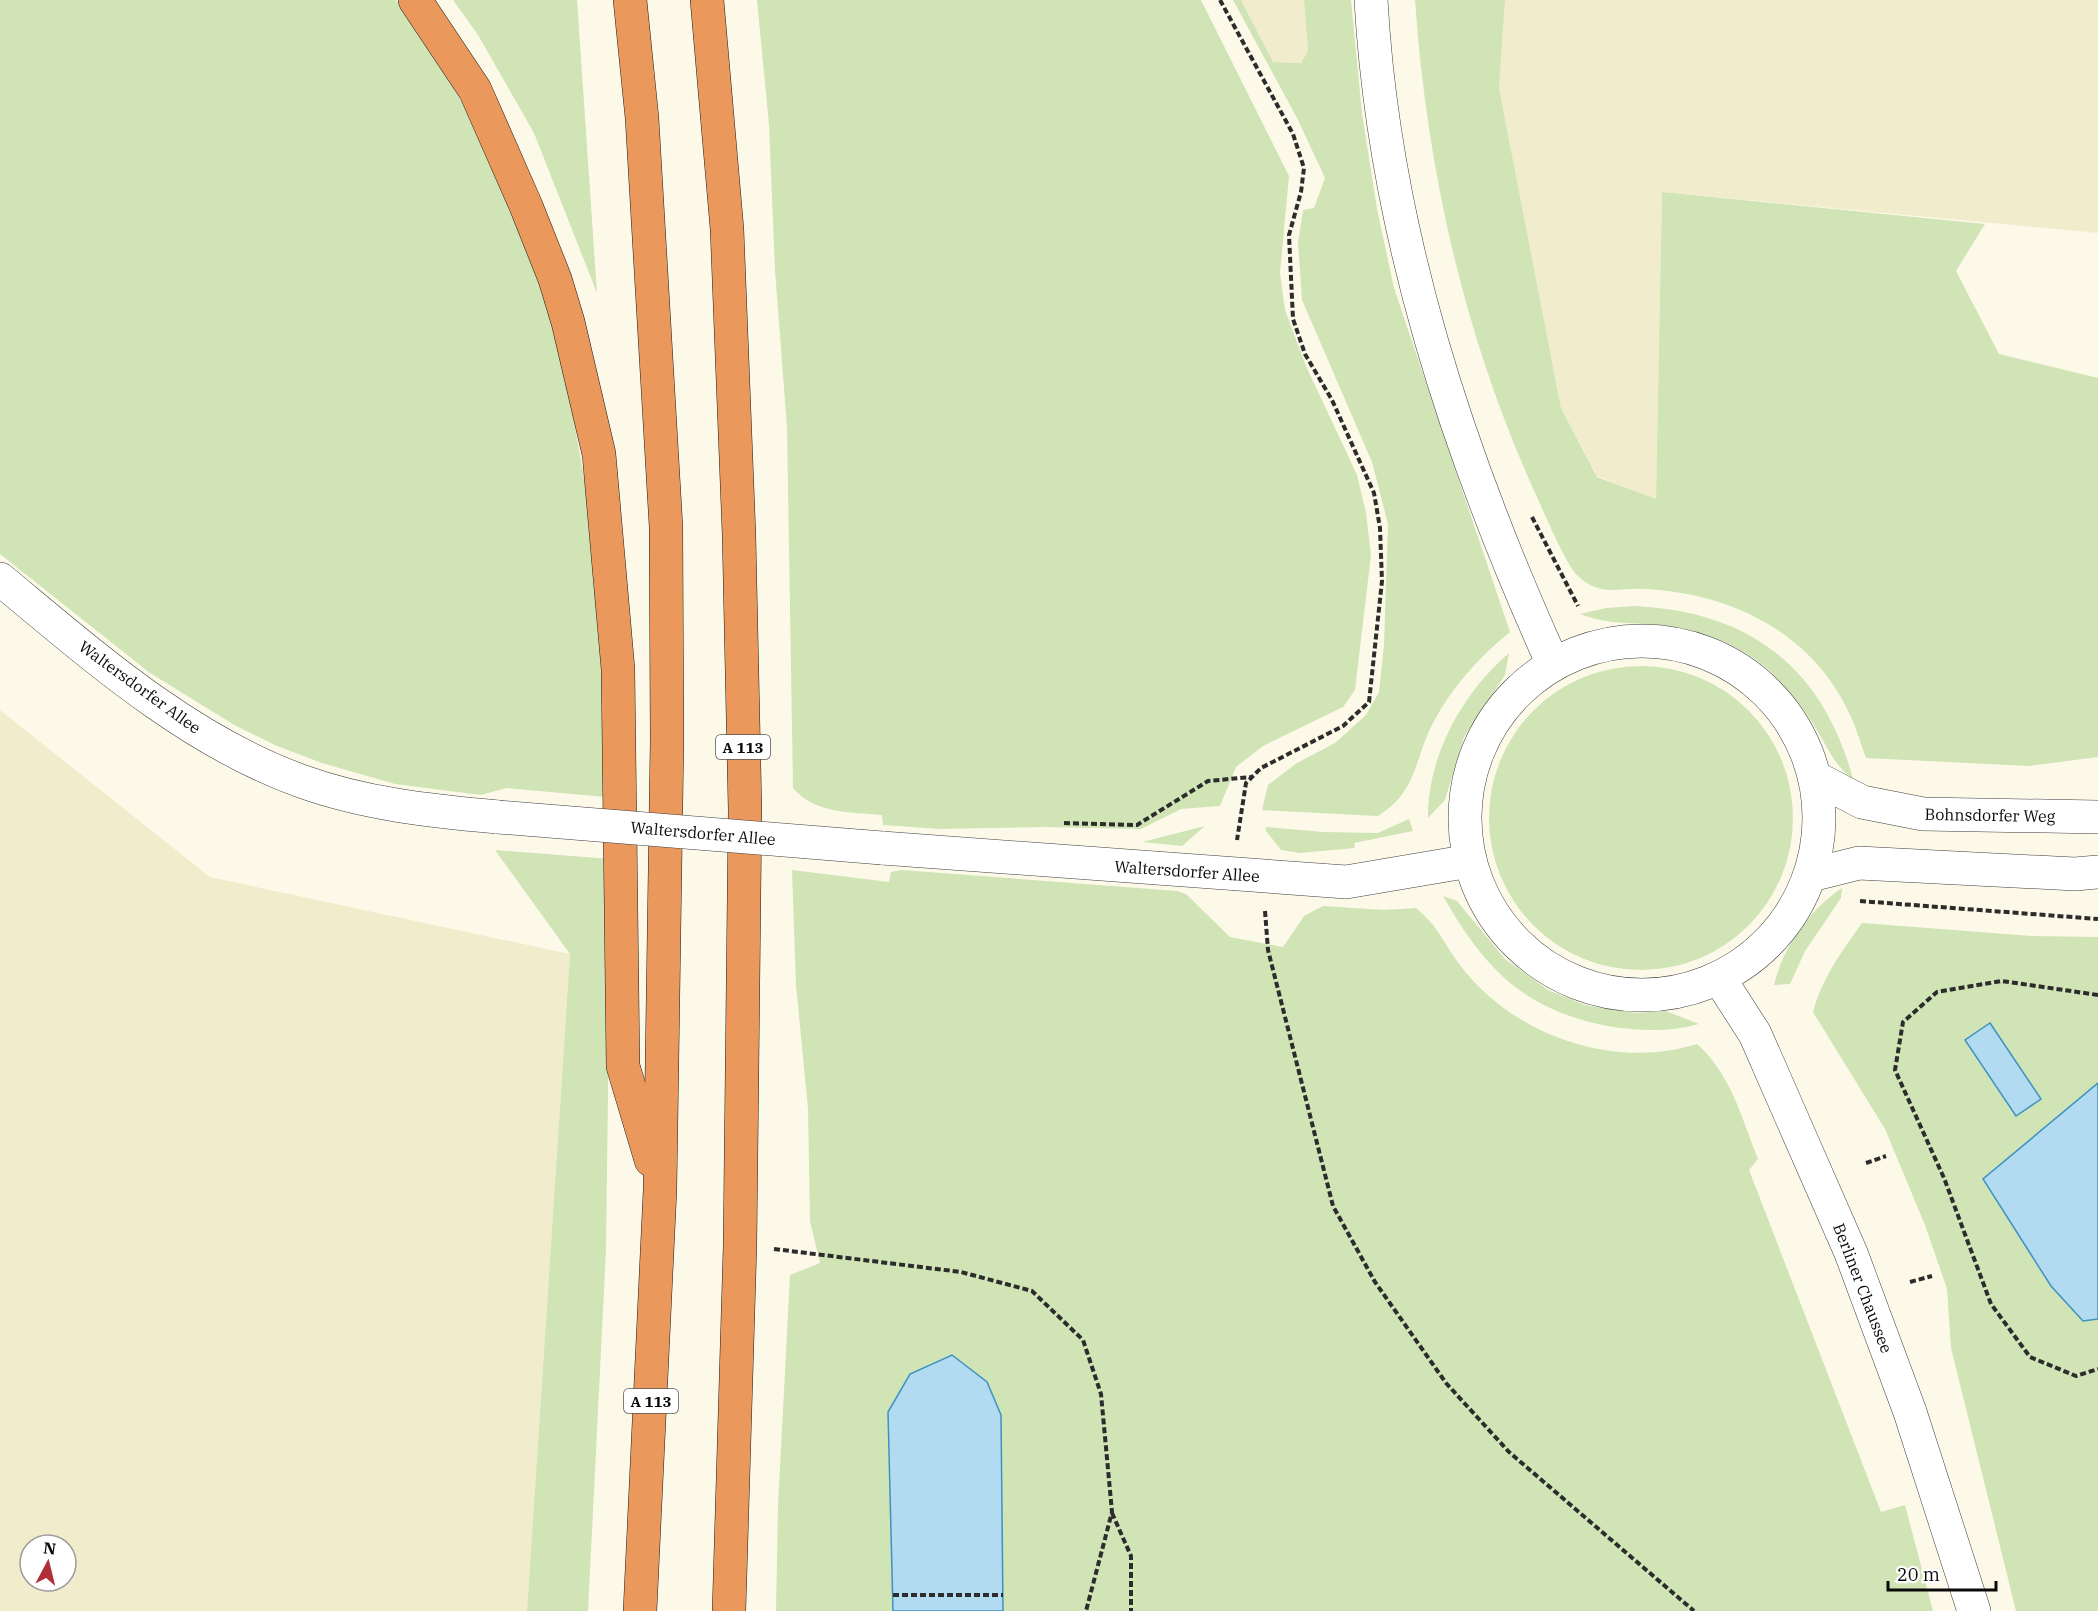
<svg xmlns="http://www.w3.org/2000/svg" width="2098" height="1611" font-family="'IBM Plex Serif',serif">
<rect width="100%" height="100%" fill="#fdf9e9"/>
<g fill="#f1edcc" fill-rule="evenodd">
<path d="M1241,0h63l4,51 -7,12 -28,-1z"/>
<path d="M1505,0h593v233l-436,-41 -6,308 -59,-24 -36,-68 -62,-320z"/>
<path d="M0,710l210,167 360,77 -43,657h-527zM30,1545h36v36h-36z"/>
</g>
<g fill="#d0e4b6">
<path d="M0,0h396l47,69 31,55 67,155 24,91 29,165 8,92 3,170 -99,-9 -25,7 -86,-11 -73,-21 -45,-17 -41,-20 -86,-53 -150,-119z"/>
<path d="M453,0h124l20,293 -63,-160 -56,-98z"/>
<path d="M757,0h444l88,176 -9,97 5,37 21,56 51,109 9,38 5,42 -16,135 -12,17 -80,39 -27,21 -16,39 -39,3 -40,20 -96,-2 -105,2 -57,-4 -1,-10c-31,-3 -67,-1 -89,-27l-6,-360 -12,-158 -6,-145z"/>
<path d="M1233,0h8l32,62 28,1 7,-12 -4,-51h47l11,113 15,96 17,79 116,344c-31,25 -58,55 -77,91 -19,36 -15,68 -55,93l-116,-6 6,-25 29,-22 38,-20 31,-28 13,-23 5,-47 4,-121 -16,-62 -70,-162 -4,-57 5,-33 11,-2 11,-30 -28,-60z"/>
<path d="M1415,0h90l-6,88 62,320 36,69 59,22 6,-307 323,32 -29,47 43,83 99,24v379l-69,9 -163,-8c-5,-13 -9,-28 -15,-41 -37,-83 -117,-123 -205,-128 -27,-2 -46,9 -69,-14 -10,-9 -33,-62 -40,-78 -72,-157 -110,-325 -122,-497z"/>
<path d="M1634,606c115,5 189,61 219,173 -18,-13 -24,-29 -35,-47 -12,-20 -25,-38 -42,-55 -30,-31 -77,-49 -119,-52 -31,-3 -47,0 -77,-11l26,-6z"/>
<path d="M1509,653l-4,22 -41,62 -19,63 -17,18c-1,-61 35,-126 81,-165z"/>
<circle cx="1641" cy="818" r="152"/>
<path d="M1409,819l4,12 -59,12 1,5 -55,5 -19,-3 -15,-19v-4l57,5 55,1z"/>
<path d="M1205,826l-23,20 -40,-4z"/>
<path d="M495,850l116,9 -5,391 -18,361h-61l43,-657z"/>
<path d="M792,870l97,12 2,-10 11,-2 275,21 9,3 44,43 53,10 21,-31 19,-10 61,4 32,-2c25,21 28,37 47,61 53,67 152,101 234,75 34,30 45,75 61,115l-9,11 132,342 24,-7 28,106h-1157l2,-105 12,-231 30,-12 -10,-42 -2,-112 -12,-124z"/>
<path d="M1842,888l-1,10 -36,53 -15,33 -16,1c9,-38 35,-75 68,-97z"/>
<path d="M1443,896l14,5 48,58 43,31 37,15 51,8 30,-2 33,13c-29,8 -56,7 -86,3 -87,-15 -128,-57 -170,-131z"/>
<path d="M1862,923l170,13 66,1v674h-82l-65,-263 -4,-59 -22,-64 -40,-96 -72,-117c9,-34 29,-61 49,-89z"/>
</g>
<g fill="#b2dbf1" stroke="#3e92c2" stroke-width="1.5">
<path d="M1990,1023l51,76 -25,17 -51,-76z"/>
<path d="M2098,1083v236l-15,2 -32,-35 -68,-107z"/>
<path d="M952,1355l35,27 14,33 2,196h-110l-5,-199 22,-38z"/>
</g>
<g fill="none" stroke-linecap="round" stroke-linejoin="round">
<g stroke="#3d3d3d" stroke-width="34">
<g id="minor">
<path d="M1371,0c13,232 87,454 182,664"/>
<path d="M0,579c92,76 187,161 301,202 63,23 130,30 197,36"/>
<circle cx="1642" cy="818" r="177"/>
<path d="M1816,778l46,24 61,12 175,3"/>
<path d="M882,848l464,34 124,-21"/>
<path d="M1811,875l48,-12 216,11 23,-2"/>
<path d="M1719,978l36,56 96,219 59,159 64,199"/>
</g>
</g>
<g stroke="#1b1b1b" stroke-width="34">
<g id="highway">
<path d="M415,0l60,90 51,116 29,73 13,43 31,132 19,215 5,397 28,94"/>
<path d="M630,0l12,118 24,409 1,213 -7,450 -20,421"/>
<path d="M707,0l20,229 12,306 6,275 -5,435 -11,366"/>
</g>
</g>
<g stroke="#2c2c2c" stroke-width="4" stroke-dasharray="6 3" stroke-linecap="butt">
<path d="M1220,0l73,134 11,34 -3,24 -12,43 4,84 12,35 27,46 42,93 6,35 2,53 -13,121 -26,24 -82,42 -15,15 -9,57"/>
<path d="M1532,517l46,89"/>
<path d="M1064,823l73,2 71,-44 43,-4"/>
<path d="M1860,901l238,18"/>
<path d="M1265,911l3,39 65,256 42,76 71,101 63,69 185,159"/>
<path d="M2098,995l-96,-14 -65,11 -34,30 -8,48 49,108 47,126 39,53 46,19 22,-7"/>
<path d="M1866,1163l20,-7"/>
<path d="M774,1249l187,23 71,19 51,49 18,54 11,118 -26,99"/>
<path d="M1910,1282l22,-6"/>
<path d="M1112,1513l19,43v55"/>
<path d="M893,1595h110"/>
</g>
<use href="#minor" stroke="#fff" stroke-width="33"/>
<use href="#highway" stroke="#ea985b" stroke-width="33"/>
<g stroke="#3d3d3d" stroke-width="34" stroke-linecap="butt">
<path id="minor-bridge" d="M498,817l384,31"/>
</g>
<use href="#minor-bridge" stroke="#fff" stroke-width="33"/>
</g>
<g text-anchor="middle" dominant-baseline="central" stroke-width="6" stroke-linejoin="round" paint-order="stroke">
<g fill="#fff" stroke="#545454" stroke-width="1.5">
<rect x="716" y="735" width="54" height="24" rx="4.5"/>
<rect x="624" y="1389" width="54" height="24" rx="4.5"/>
</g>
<g font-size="15" font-weight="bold" fill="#0a0a0a">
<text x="743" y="747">A 113</text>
<text x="651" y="1401">A 113</text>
</g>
<g font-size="16" fill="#0a0a0a" stroke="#fff">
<text transform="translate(140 687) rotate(36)">Waltersdorfer Allee</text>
<text transform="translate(1990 815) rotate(1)">Bohnsdorfer Weg</text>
<text transform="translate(703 833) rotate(5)">Waltersdorfer Allee</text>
<text transform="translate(1187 871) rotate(4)">Waltersdorfer Allee</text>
<text transform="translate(1863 1288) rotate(69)">Berliner Chaussee</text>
</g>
</g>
<g transform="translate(48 1563) rotate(7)"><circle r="28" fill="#ffffff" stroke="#9d9d9d" stroke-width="1.5"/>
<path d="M0-4.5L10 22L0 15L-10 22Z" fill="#af2e37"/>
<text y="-9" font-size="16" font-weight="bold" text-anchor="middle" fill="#0a0a0a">N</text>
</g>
<path d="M1888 1581v9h108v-9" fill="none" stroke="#0a0a0a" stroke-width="3"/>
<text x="1897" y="1581" font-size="18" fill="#0a0a0a" stroke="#ffffff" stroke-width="4.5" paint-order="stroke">20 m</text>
</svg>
